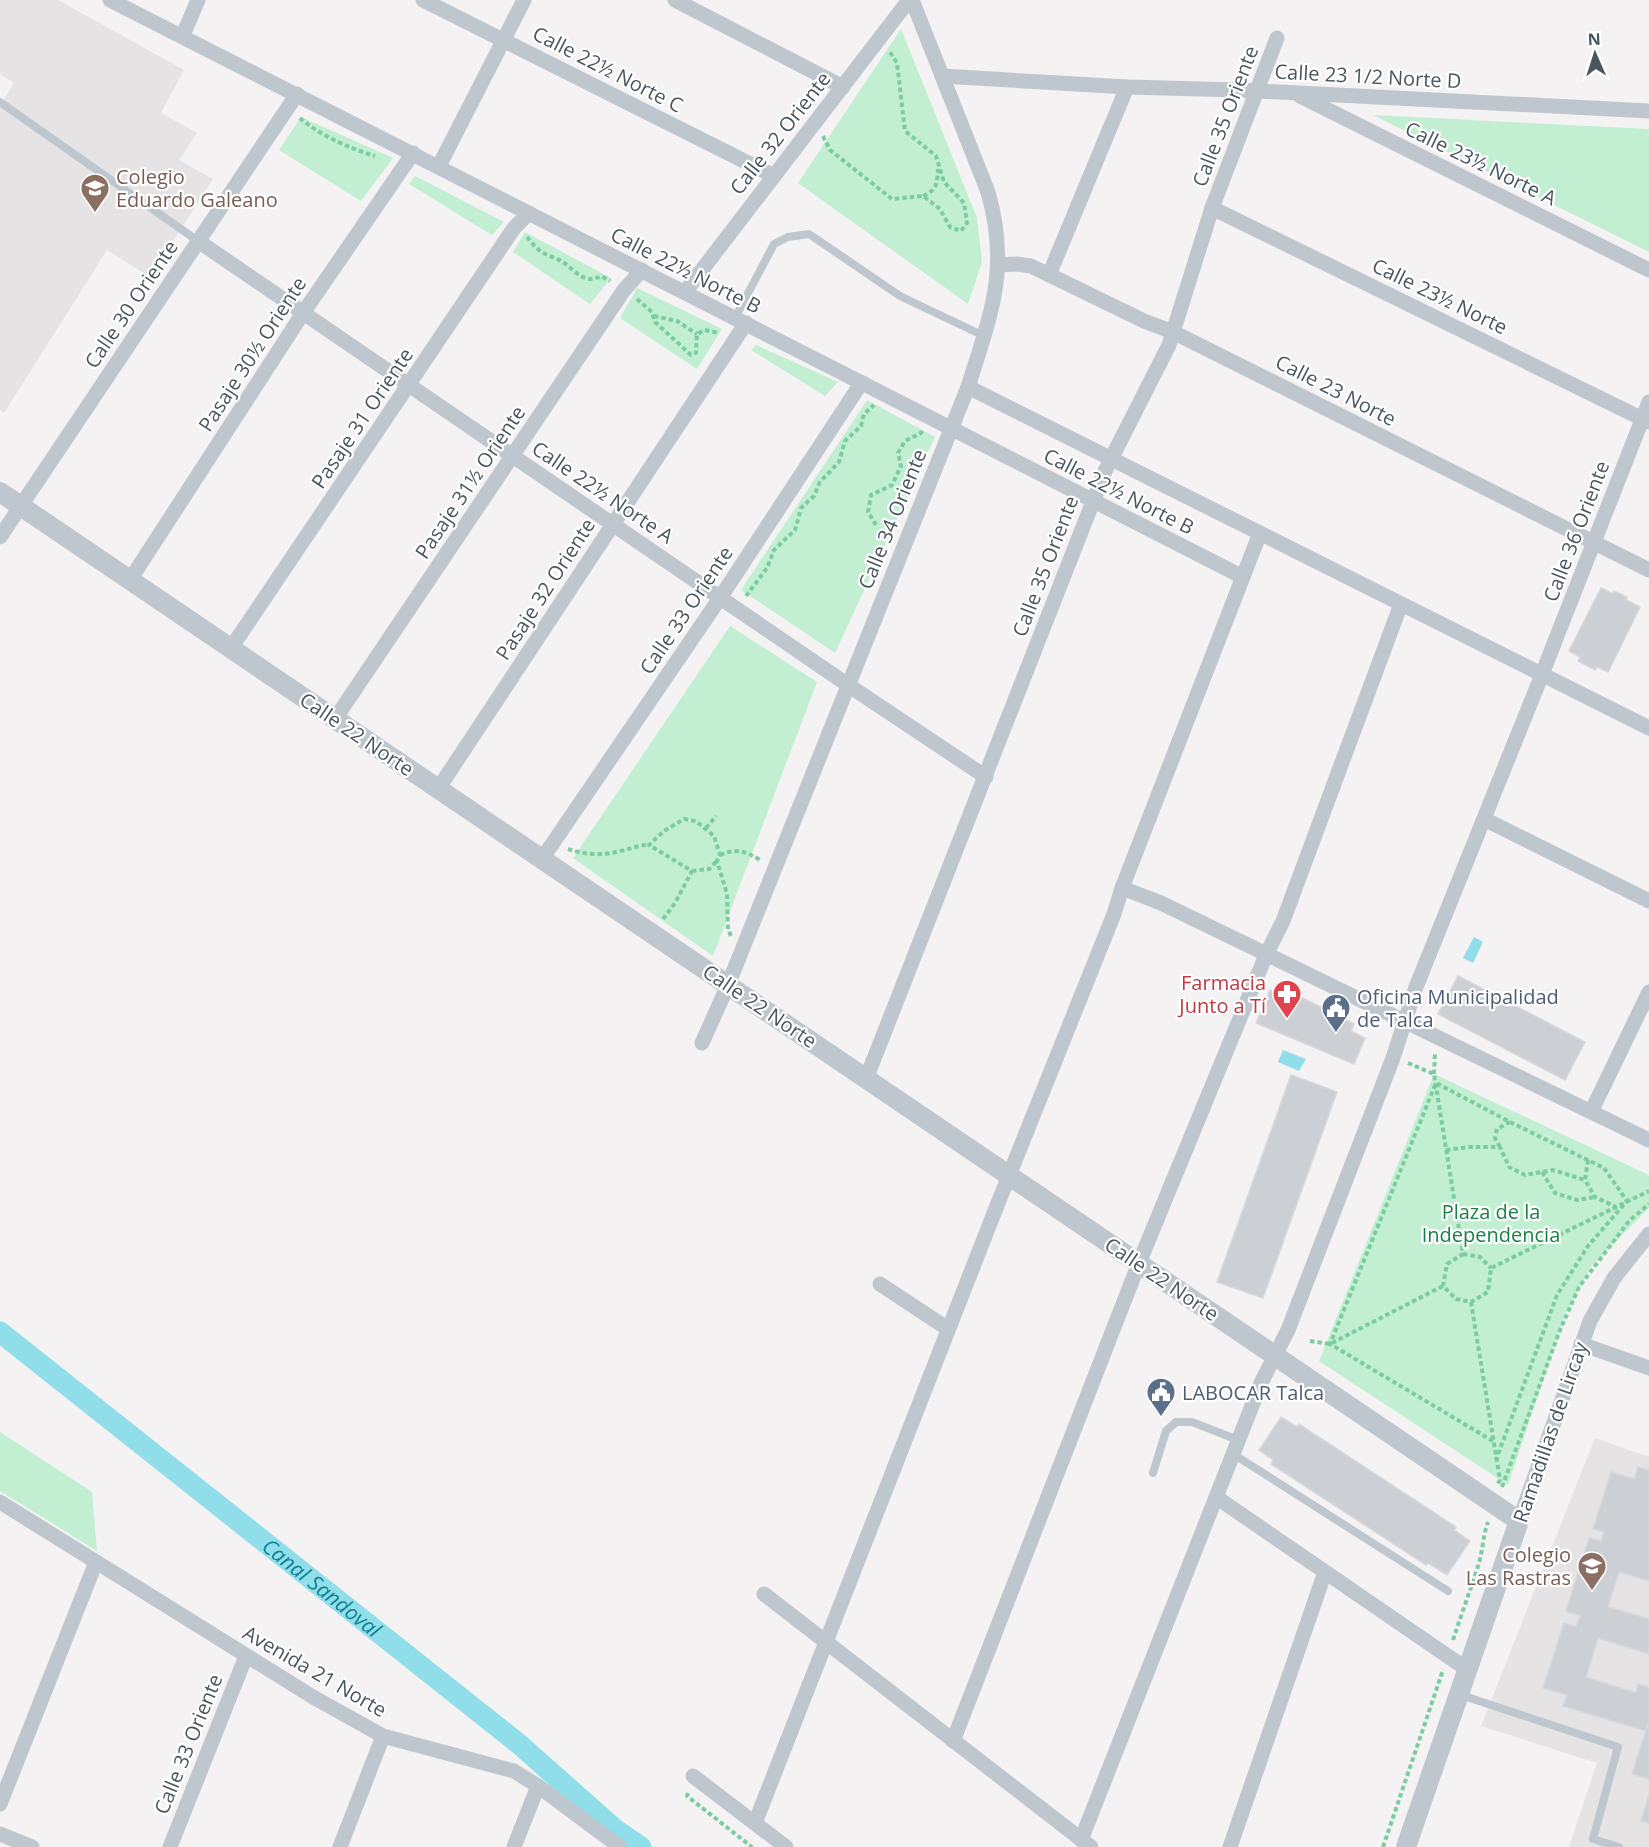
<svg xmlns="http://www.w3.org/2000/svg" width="1649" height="1847" font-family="'Open Sans',sans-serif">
<rect width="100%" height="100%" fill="#f4f2f2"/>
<g fill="#e5e3e4">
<path d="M0,0h58l126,70 -23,43 36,20 -18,27 34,19 -63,98 -43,-27 -103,163 -4,-3v-304l14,-23 -14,-9z"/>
<path d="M1595,1438l54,19v390h-80l28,-84 -116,-37z"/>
</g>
<g fill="#c2efd1">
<path d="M901,29l76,189 5,44 -14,42 -170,-121z"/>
<path d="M1373,115l276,14v123z"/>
<path d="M301,117l92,41 -32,43 -82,-51z"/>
<path d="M415,176l89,46 -12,13 -83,-51z"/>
<path d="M525,232l86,46 -21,26 -77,-52z"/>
<path d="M637,288l85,41 -25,40 -77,-51z"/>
<path d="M756,345l82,37 -13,14 -74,-46z"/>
<path d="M867,400l68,37 -100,216 -94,-63z"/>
<path d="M730,626l87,56 -104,274 -140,-98z"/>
<path d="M1434,1074l215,101v33l-58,58 -26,48 -57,171 -189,-124z"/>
<path d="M0,1432l92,60 5,59 -97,-60z"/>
</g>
<g fill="#91deeb">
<path d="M1474,937l9,5 -10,21 -10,-5z"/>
<path d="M1283,1050l23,9 -7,12 -21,-9z"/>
</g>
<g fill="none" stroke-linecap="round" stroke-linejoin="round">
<path stroke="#91deeb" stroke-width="21" id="s1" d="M0,1332l519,412 97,86 25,17"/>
</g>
<g fill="#cccfd4" stroke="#d6d8dd" stroke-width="1.5">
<path d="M1601,588l12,6 1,-3 13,6 -1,3 14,7 -32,65 -11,-5 -2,3 -17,-9 2,-4 -11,-6z"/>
<path d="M1458,976l127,66 -20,38 -127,-66z"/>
<path d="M1270,990l16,8 3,-7 65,33 -3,7 14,7 -11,26 -98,-41z"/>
<path d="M1291,1075l46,17 -74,206 -46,-16z"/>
<path d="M1281,1417l16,10 2,-3 157,103 -2,3 16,11 -23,34 -19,-12 -2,2 -155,-101 2,-4 -14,-10z"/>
<path d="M1638,1467l11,3v111l-30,-9 -11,35 41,12v35l-51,-16 -12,39 50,16 2,-9 11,3v34l-3,10 -83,-25 4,-11 -24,-7 21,-65 12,4 4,-11 -14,-5 23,-73 12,3 3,-9 -11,-3 18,-57 23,7z"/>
<path d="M1649,1721v58l-17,-5z"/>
<path d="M1649,1795v28l-8,-2z"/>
</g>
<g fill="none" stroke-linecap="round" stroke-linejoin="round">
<g stroke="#7bcd9f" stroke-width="4" stroke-dasharray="4.5 3" stroke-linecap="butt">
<path d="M300,118c21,18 49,30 75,38"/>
<path d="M823,136l7,14 62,49 31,-3 17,13 10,18 11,4 6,-8 -3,-20 -20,-21 -8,-26 -31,-25 -8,-68 -7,-11"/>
<path d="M923,196c14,-6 14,-12 15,-27"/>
<path d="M527,237c3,3 6,8 10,11 6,7 18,9 26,14 13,9 21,23 38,14l9,5"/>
<path d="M637,299l15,13 3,10 36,33 5,-2 1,-19 8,-4 14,3"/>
<path d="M654,316l23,5 20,13"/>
<path d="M876,525l-8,-13 3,-17 21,-10 9,-19 -3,-13 7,-12 16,-8 1,-3"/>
<path d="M746,596l21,-28 7,-18 21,-20 6,-22 13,-12 6,-14 19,-20 6,-21 16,-15 3,-12 10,-9"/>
<path d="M706,828l10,-12"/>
<path d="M568,849c14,5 33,7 48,3 12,-2 21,-7 33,-7"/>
<path d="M720,855c16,-7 25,-4 40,5"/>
<path d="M692,871l17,-2 8,-8"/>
<path d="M663,919l12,-16 17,-32 -43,-26 15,-14 20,-12 12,2 18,15 6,19 -3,6 10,33 1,35 3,7"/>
<path d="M1408,1063l26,11 29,180 -16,10 -4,22 13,13 15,3 17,-10 3,-24 158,-77"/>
<path d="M1434,1074l1,-20"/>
<path d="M1500,1147l-5,-9 2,-9 13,-7"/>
<path d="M1446,1150l24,-3h30l9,20 16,8 28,-5 32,10"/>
<path d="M1588,1160l-3,20 10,17 21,10"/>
<path d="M1542,1172l13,21 22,7 18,-3"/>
<path d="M1463,1254l17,3 11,11"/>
<path d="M1471,1302l29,178 -3,5"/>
<path d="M1310,1341l20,3 113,-58"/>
<path d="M1493,1441l-163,-97 106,-261 74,39 94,46 23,33 -39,45 -31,49 -61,165"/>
<path d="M1502,1487l58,-157 19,-43 50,-66 20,-17"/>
<path d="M1453,1640c8,-25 18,-51 26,-77 4,-14 4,-28 9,-41"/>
<path d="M688,1793l-1,3 65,51"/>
<path d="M1383,1847l60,-177"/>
</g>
<g stroke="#bec7ce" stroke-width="8">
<path d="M0,102l198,139"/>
<path d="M735,318l39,-74 14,-7 21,-3 91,62 84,40"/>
<path d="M1233,1454l215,137"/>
<path d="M1153,1473l13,-42 10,-9h16l46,18"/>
<path d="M1461,1695l157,52 -25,92 26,8"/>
</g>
<g stroke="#bec7ce" stroke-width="15">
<path d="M110,0l1133,577"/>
<path d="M423,0l351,176"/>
<path d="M675,0l168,87"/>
<path d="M183,35l15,-35"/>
<path d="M942,76l185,11 112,3 410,21"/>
<path d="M1300,96l349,174"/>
<path d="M439,166l85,-166"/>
<path d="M1212,208l437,214"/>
<path d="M198,241l650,444 138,92"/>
<path d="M999,265l18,-1 14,2 113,55 29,11 476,238"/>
<path d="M1049,275l78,-188"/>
<path d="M685,292l224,-292"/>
<path d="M968,387l681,341"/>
<path d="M0,537l297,-443"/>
<path d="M130,580l173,-267 110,-160"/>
<path d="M231,648l283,-420 15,-15"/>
<path d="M335,719l289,-429 18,-20"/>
<path d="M438,789l308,-466"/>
<path d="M1484,819l165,82"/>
<path d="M542,859l178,-261 140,-213 3,-2"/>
<path d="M1122,888l39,15 488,237"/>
<path d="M702,1043l26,-58 240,-598c23,-74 42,-117 20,-195l-76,-192"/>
<path d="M866,1079l239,-608 64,-126 43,-137 65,-170"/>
<path d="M1591,1112l58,-120"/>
<path d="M880,1284l68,45"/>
<path d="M1581,1344l68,24"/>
<path d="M1216,1497l252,173"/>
<path d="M0,1502l313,195 70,39 131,35 24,15 82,61"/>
<path d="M1519,1521l71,-200 24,-43 35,-44"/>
<path d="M764,1594l327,253"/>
<path d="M953,1741l186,-478 127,-308 17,-34 118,-317"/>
<path d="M693,1776l93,71"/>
<path d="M0,1804l96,-242"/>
<path d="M755,1823l243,-620 116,-289 8,-26 138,-355"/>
<path d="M0,1834l32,13"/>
<path d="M1081,1840l180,-457 27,-53 105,-272 23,-71 121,-300 112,-285"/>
<path d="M170,1847l76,-191"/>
<path d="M340,1847l43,-111"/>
<path d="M514,1847l24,-61"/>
<path d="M1230,1847l95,-275"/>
</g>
<path stroke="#bec7ce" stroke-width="20" d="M0,492l1519,1029 -113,326"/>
</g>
<defs>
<g id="school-pin" transform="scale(1.5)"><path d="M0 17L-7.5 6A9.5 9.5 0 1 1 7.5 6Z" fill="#8d6e63" stroke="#fff"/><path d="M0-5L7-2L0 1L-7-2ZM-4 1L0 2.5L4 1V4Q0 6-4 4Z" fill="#fff"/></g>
<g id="pharmacy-pin" transform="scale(1.5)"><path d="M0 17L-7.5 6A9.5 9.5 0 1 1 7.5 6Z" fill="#e0444e" stroke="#fff"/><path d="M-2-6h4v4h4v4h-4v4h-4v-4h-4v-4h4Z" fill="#fff"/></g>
<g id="civic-pin" transform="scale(1.5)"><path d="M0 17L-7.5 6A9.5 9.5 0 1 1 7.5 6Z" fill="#5c6f8a" stroke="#fff"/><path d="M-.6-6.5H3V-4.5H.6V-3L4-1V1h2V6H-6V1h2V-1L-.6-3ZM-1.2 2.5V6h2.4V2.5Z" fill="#fff"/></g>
</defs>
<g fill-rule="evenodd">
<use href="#school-pin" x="95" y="188"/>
<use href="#pharmacy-pin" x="1287" y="994"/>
<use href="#civic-pin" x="1336" y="1008"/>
<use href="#civic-pin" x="1161" y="1392"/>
<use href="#school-pin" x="1592" y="1566"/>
</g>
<g text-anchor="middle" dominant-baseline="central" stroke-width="4.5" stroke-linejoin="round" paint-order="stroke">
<g font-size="20" fill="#4a565f" stroke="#fff">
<text transform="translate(608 69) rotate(27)">Calle 22½ Norte C</text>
<text transform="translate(1368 76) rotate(3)">Calle 23 1/2 Norte D</text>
<text transform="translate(1225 116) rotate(-69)">Calle 35 Oriente</text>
<text transform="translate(780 133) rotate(-52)">Calle 32 Oriente</text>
<text transform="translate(1481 163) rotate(26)">Calle 23½ Norte A</text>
<text transform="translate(686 270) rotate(27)">Calle 22½ Norte B</text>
<text transform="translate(1440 296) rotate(26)">Calle 23½ Norte</text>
<text transform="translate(131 304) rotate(-56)">Calle 30 Oriente</text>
<text transform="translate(252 354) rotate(-57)">Pasaje 30½ Oriente</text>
<text transform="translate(1336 390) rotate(27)">Calle 23 Norte</text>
<text transform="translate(362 418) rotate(-56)">Pasaje 31 Oriente</text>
<text transform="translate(470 482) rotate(-56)">Pasaje 31½ Oriente</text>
<text transform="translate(1119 491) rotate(27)">Calle 22½ Norte B</text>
<text transform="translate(603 492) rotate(34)">Calle 22½ Norte A</text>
<text transform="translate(892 519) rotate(-68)">Calle 34 Oriente</text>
<text transform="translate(1576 531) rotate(-69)">Calle 36 Oriente</text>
<text transform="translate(1045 566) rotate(-69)">Calle 35 Oriente</text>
<text transform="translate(545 589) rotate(-57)">Pasaje 32 Oriente</text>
<text transform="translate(686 610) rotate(-56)">Calle 33 Oriente</text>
<text transform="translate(357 734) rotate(34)">Calle 22 Norte</text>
<text transform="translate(760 1006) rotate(34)">Calle 22 Norte</text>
<text transform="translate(1162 1279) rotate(34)">Calle 22 Norte</text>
<text transform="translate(1550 1432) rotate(-71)">Ramadillas de Lircay</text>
<text transform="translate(315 1671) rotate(30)">Avenida 21 Norte</text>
<text transform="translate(188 1744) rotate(-68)">Calle 33 Oriente</text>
</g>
<g font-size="20" fill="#785e54" stroke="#fff" text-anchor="start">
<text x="116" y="176">Colegio<tspan x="116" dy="23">Eduardo Galeano</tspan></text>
<text x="1571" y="1554" text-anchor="end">Colegio<tspan x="1571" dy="23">Las Rastras</tspan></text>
</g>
<g font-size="20" fill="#be3a42" stroke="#fff" text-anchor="end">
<text x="1266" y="982">Farmacia<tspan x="1266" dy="23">Junto a Tí</tspan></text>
</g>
<g font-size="20" fill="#4e5e75" stroke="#fff" text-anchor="start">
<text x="1357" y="996">Oficina Municipalidad<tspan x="1357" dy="23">de Talca</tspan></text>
<text x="1182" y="1392">LABOCAR Talca</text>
</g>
<g font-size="20" fill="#1a8147" stroke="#fff">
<text x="1491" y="1211">Plaza de la<tspan x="1491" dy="23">Independencia</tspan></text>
</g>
<g font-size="21" font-style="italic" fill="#0f8195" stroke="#fff">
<text stroke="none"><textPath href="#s1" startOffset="411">Canal Sandoval</textPath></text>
</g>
</g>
<g transform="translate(1595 54) rotate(357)" stroke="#ffffff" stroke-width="4.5" paint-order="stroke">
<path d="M0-4.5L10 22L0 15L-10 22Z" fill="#4a565f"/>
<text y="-9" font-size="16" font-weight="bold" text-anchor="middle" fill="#4a565f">N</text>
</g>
</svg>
